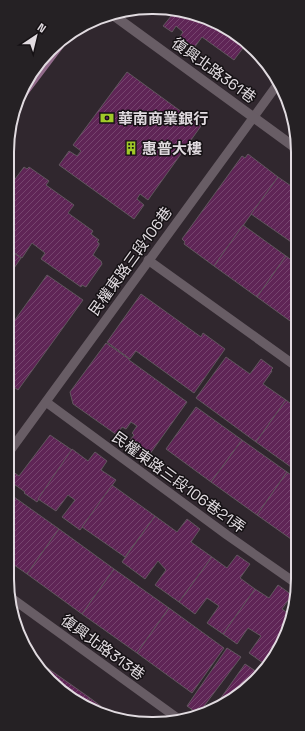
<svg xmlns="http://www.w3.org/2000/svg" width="305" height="731" font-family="'Space Grotesk','Noto Sans TC',sans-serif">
<defs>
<pattern id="building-hatch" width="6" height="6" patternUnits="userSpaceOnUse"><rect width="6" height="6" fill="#5f2556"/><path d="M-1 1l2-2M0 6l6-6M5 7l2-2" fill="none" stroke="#76446e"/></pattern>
</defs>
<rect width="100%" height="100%" fill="#30272e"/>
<g fill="url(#building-hatch)" stroke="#61565e">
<path d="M165,10l34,5 35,17 12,12 -12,16 -32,-23 -8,11 -15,-10 4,-6 -7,-6 -4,6 -9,-6 9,-11z"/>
<path d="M127,72l74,54 -53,74 -8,-6 -3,5 7,6 -10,14 -75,-54 10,-14 8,5 4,-5 -8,-6z"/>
<path d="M248,154l30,23 -64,89 -30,-22 1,-2 -3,-3 60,-83 3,2z"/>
<path d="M24,167l3,2 2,-2 20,14 -3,4 28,20 -6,8 25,18 -2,3 8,6 -2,2 2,1v2l-6,10 8,6 1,3 -16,23 -4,-2 -1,2 -40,-28 4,-6 -13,-10 -10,15 -15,-10v-58z"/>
<path d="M278,177l19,13v51l-3,3 -43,-30z"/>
<path d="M243,225l43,31 -29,41 -43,-31z"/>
<path d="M7,248l14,10 -14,20z"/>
<path d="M286,256l11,8v62l-40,-29z"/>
<path d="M47,275l36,25 -65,90 -11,-8v-51z"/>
<path d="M141,294l60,43 2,-4 22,16 -31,44 -58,-42 -6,8 -23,-17z"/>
<path d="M106,343l23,16v1l58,42 -40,56 -19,-15 6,-8 -2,-2 5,-7 -6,-4 -5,7 -4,-2 -5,8 -44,-31 -3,-12z"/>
<path d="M226,357l24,17 11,-15 12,9 -2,2 1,1 -9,13 23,16 -30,42 -60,-44z"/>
<path d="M286,400l12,9v64v-1l-42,-30z"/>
<path d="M196,407l46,33 -31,42 -45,-33z"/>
<path d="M50,435l22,15 -35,52 -13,-9 1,-1 -18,-13v-1l5,-7 7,5z"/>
<path d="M242,440l45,32 -30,43 -46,-33z"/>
<path d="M72,449l16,12 7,-9 12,9 -6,9 15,10 -36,50 -18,-13 13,-17 -7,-5 -12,16 -18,-12z"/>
<path d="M287,472l11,8v64l-41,-29z"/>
<path d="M112,485l43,31 -30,41 -43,-30z"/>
<path d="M7,492l52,37 -32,45 -20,-14z"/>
<path d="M155,516l22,16 10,-13 13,10 -9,13 21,15 -33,45 -24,-17 11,-15 -8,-9 -13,18 -23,-17z"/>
<path d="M59,529l55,40 -32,45 -55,-40z"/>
<path d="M237,555l13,9 -10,14 15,11 -32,45 -16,-11 12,-17 -12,-8 -12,16 -16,-12 33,-45 15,11z"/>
<path d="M114,569l55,39 -32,45 -55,-39z"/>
<path d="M278,585l14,10 -10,14 10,7 -2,9 -27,38 -14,-10 12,-17 -13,-8 -11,16 -14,-10 32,-45 14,9z"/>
<path d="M169,608l55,40 -32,45 -55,-40z"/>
<path d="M287,631l-20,35 -4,-3z"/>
<path d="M227,648l14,9 -43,57 -11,-8z"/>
<path d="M39,662l51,36 -6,8 -4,-1 -37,-31 -6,-10z"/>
<path d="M245,664l15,10 -2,3 -33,28 -12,4z"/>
<path d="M90,698l28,21 -34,-13z"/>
</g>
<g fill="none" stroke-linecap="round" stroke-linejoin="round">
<g stroke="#685d65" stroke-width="9">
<path d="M148,260l149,107"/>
<path d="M46,402l181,133 70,49"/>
<path d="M7,455l270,-370"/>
<path d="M10,597l170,123"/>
</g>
<path stroke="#685d65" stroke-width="10" d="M113,15l184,134"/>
<path stroke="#916a8a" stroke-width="10" d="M19,98l40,-53"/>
</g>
<defs>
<g id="bank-bare" transform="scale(1.08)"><path d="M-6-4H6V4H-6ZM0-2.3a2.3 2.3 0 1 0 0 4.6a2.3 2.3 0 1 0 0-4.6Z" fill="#a1c929" stroke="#151114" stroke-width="2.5" paint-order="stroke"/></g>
<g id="building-bare" transform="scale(1.08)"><path d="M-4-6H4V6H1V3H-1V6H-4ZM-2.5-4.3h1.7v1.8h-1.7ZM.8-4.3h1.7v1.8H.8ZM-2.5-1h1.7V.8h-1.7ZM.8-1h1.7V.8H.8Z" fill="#a1c929" stroke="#151114" stroke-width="2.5" paint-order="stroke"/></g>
</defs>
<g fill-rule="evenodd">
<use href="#bank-bare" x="107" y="118"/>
<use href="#building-bare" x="131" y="148"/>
</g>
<g text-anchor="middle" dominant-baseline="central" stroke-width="3" stroke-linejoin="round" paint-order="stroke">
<g font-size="15" fill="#e1dbe0" stroke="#151114">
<text transform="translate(214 70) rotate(36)">復興北路361巷</text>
<text transform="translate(130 261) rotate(-54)">民權東路三段106巷</text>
<text transform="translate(179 482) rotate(36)">民權東路三段106巷21弄</text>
<text transform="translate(103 647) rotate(36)">復興北路313巷</text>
</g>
<g font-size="15" font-weight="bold" fill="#e1dbe0" stroke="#151114" text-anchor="start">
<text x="118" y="118">華南商業銀行</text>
<text x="142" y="148">惠普大樓</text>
</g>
</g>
<path d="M0 0H305V731H0ZM152 14H153A138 138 0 0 1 291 152V579A138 138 0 0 1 153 717H152A138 138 0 0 1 14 579V152A138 138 0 0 1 152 14Z" fill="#252124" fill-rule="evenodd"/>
<path fill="none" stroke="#e1dbe0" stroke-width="2" d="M152 14H153A138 138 0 0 1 291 152V579A138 138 0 0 1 153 717H152A138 138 0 0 1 14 579V152A138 138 0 0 1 152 14Z"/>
<g transform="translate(36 36) rotate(35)" stroke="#151114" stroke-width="3" paint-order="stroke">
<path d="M0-3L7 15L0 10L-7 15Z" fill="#e1dbe0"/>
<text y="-6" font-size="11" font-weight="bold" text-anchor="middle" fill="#e1dbe0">N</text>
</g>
</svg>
